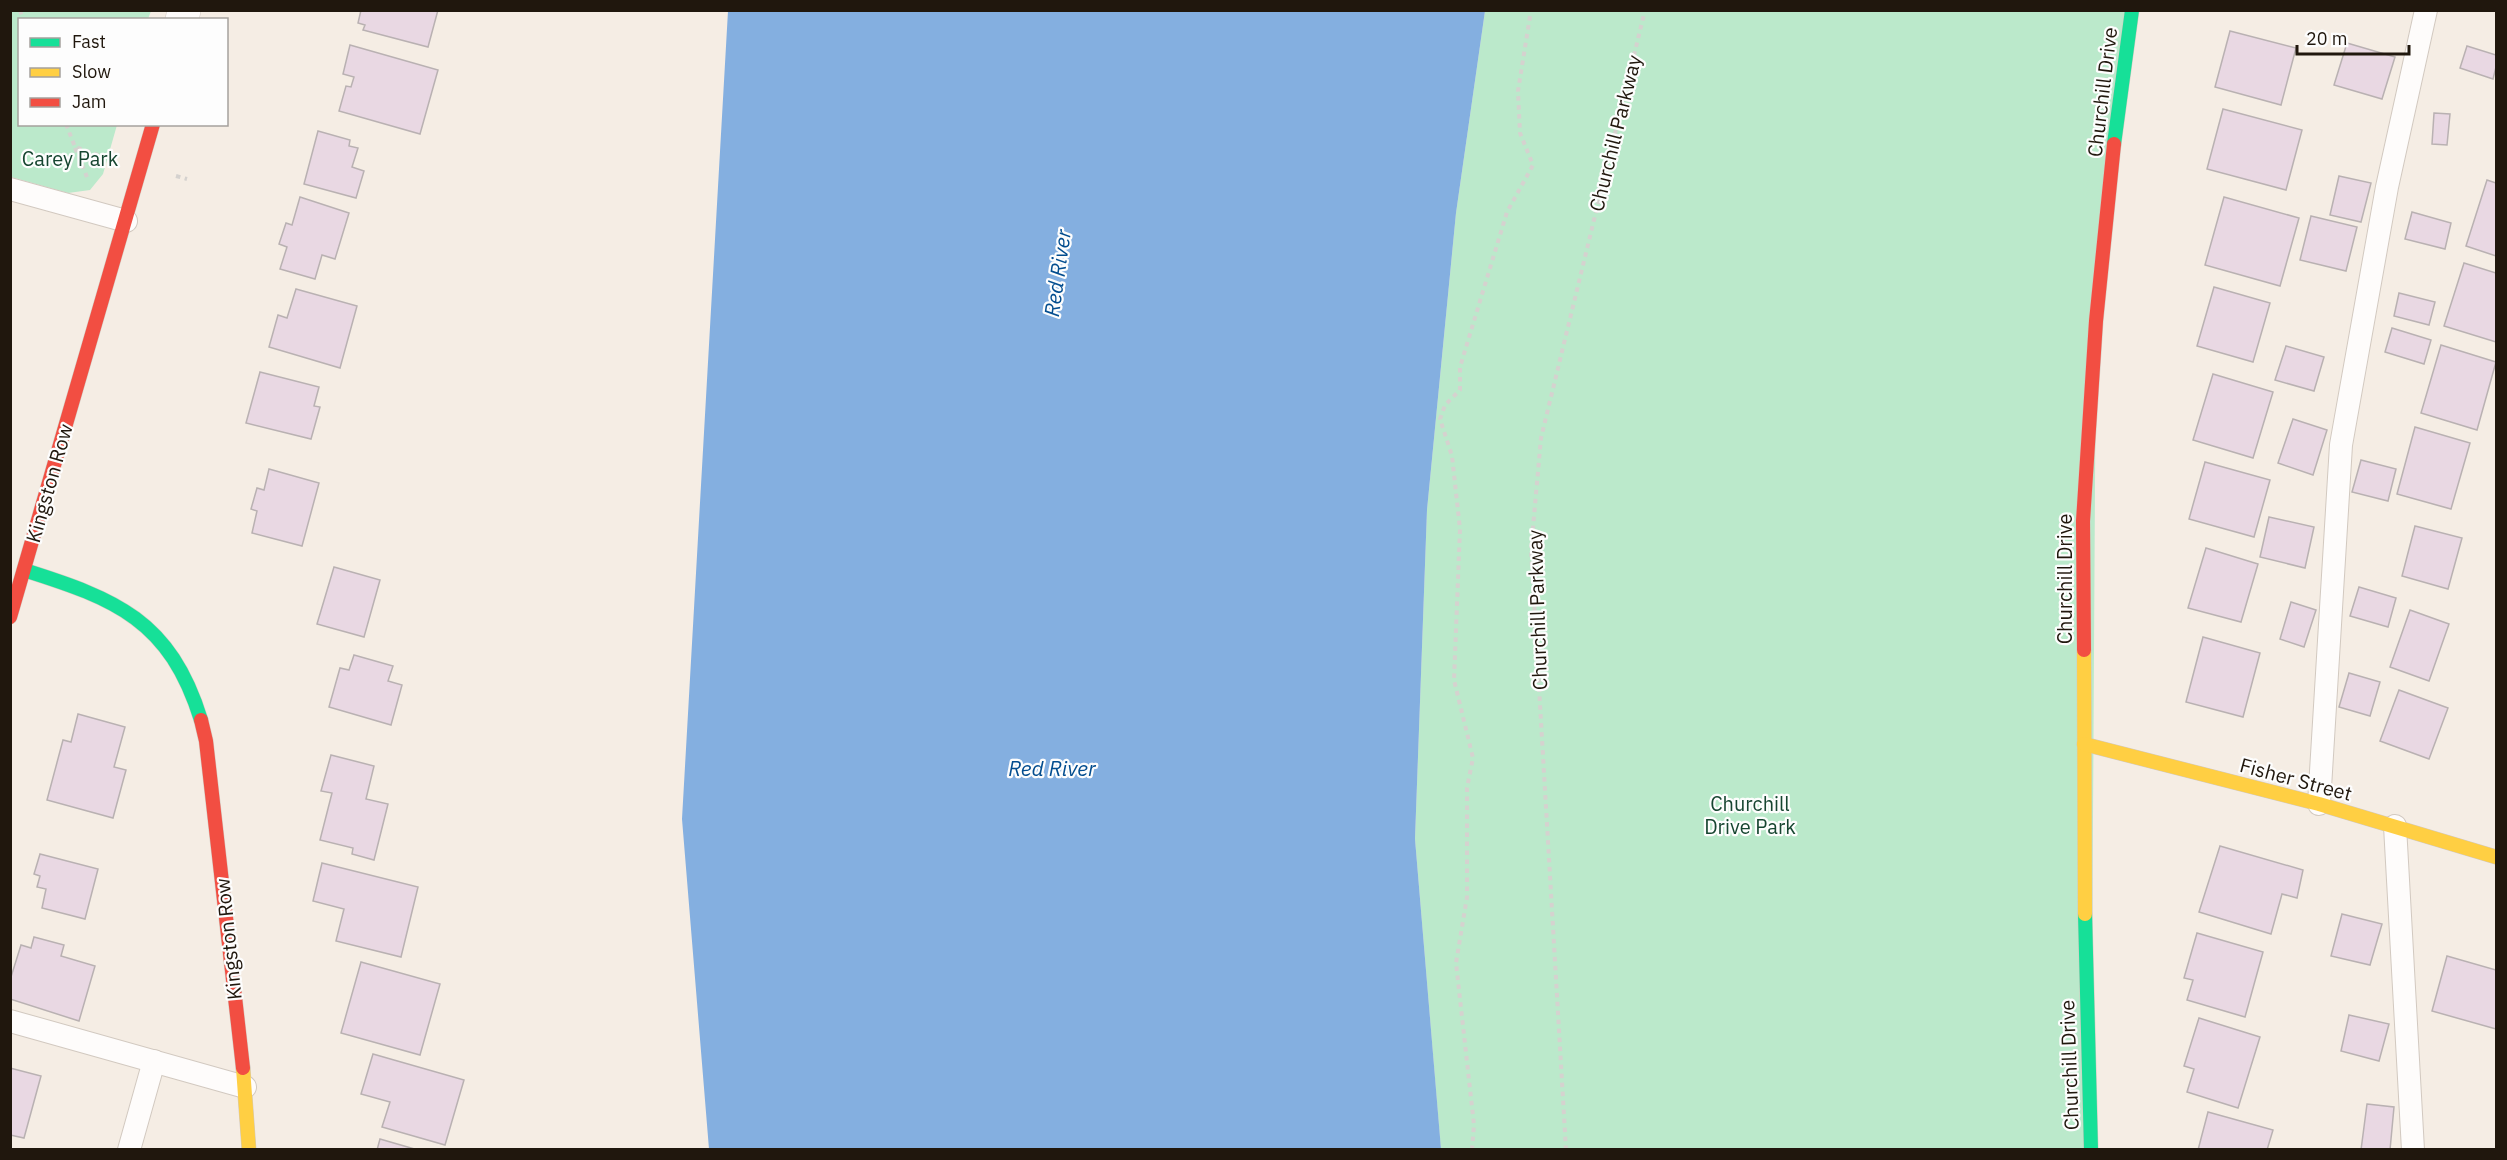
<svg xmlns="http://www.w3.org/2000/svg" width="2507" height="1160" font-family="'IBM Plex Sans',sans-serif">
<rect width="100%" height="100%" fill="#f5ede4"/>
<g fill="#bbe9cb">
<path d="M10,11h141l-3,8 -128,1v104l97,1 -14,49 -13,16 -22,3 -57,-16z"/>
<path d="M1485,11h647l-36,310 -5,828 -650,1 -26,-311 12,-329 29,-297z"/>
</g>
<path fill="#84afe0" d="M728,11h757l-29,202 -29,297 -12,329 26,310h-732l-27,-330z"/>
<g fill="#e9d8e3" stroke="#b9b1b2" stroke-width="1.5">
<path d="M361,10h77l-10,37 -65,-17 2,-5 -7,-2z"/>
<path d="M2230,31l66,17 -15,57 -66,-18z"/>
<path d="M2347,43l48,14 -13,42 -48,-14z"/>
<path d="M350,45l88,25 -18,64 -81,-23 7,-25 5,1 3,-10 -11,-3z"/>
<path d="M2467,46l29,9v12l-3,12 -33,-11z"/>
<path d="M2223,109l79,21 -16,60 -79,-21z"/>
<path d="M2434,113l16,1 -3,31 -15,-1z"/>
<path d="M318,131l32,9 -1,6 9,2 -6,19 12,4 -8,27 -52,-14z"/>
<path d="M2339,176l32,7 -10,39 -31,-7z"/>
<path d="M2487,180l9,3v73l-30,-10z"/>
<path d="M300,197l49,16 -14,46 -13,-4 -7,24 -35,-10 7,-22 -8,-3 7,-21 6,2z"/>
<path d="M2224,197l75,21 -19,68 -75,-21z"/>
<path d="M2412,212l39,11 -6,26 -40,-10z"/>
<path d="M2311,216l46,11 -11,44 -46,-11z"/>
<path d="M2464,263l32,10v69l-52,-16z"/>
<path d="M2214,287l56,16 -17,59 -56,-16z"/>
<path d="M296,289l61,17 -17,62 -71,-21 9,-32 9,3z"/>
<path d="M2399,293l36,9 -6,23 -35,-9z"/>
<path d="M2392,328l39,12 -7,24 -39,-12z"/>
<path d="M2441,345l55,17 -19,68 -56,-17z"/>
<path d="M2286,346l38,11 -10,34 -39,-11z"/>
<path d="M260,372l59,15 -5,19 6,1 -9,32 -65,-16z"/>
<path d="M2213,374l60,18 -20,66 -60,-18z"/>
<path d="M2293,419l34,11 -14,45 -35,-12z"/>
<path d="M2415,427l55,16 -19,66 -54,-15z"/>
<path d="M2361,460l35,9 -8,32 -36,-9z"/>
<path d="M2205,462l65,18 -16,57 -65,-18z"/>
<path d="M269,469l50,14 -17,63 -50,-13 5,-22 -6,-2 6,-21 7,2z"/>
<path d="M2269,517l45,10 -9,41 -45,-11z"/>
<path d="M2415,526l47,12 -14,51 -46,-13z"/>
<path d="M2206,548l52,16 -17,58 -53,-14z"/>
<path d="M334,567l46,13 -16,57 -47,-13z"/>
<path d="M2359,587l37,11 -8,29 -38,-11z"/>
<path d="M2291,602l25,8 -12,37 -24,-8z"/>
<path d="M2410,610l39,14 -20,57 -39,-14z"/>
<path d="M2203,637l57,16 -17,64 -57,-15z"/>
<path d="M354,655l39,11 -5,15 14,4 -11,40 -62,-18 11,-39 9,2z"/>
<path d="M2349,673l31,9 -10,34 -31,-9z"/>
<path d="M2399,690l49,18 -19,51 -49,-18z"/>
<path d="M78,714l47,13 -11,40 12,3 -13,48 -66,-18 16,-60 8,2z"/>
<path d="M331,755l43,11 -8,33 22,5 -14,56 -22,-6 1,-6 -33,-8 12,-47 -11,-2z"/>
<path d="M2220,846l83,24 -6,28 -15,-4 -11,40 -72,-22z"/>
<path d="M40,854l58,15 -13,50 -43,-11 4,-19 -9,-2 3,-11 -6,-2z"/>
<path d="M322,863l96,24 -17,70 -65,-16 8,-32 -31,-8z"/>
<path d="M2342,914l40,10 -12,41 -39,-9z"/>
<path d="M2197,933l66,19 -18,65 -58,-17 6,-20 -9,-2z"/>
<path d="M34,937l30,8 -3,11 34,10 -16,55 -69,-22v-19l11,-35 10,3z"/>
<path d="M2447,956l49,14v59l-64,-18z"/>
<path d="M361,962l79,22 -20,71 -79,-22z"/>
<path d="M2349,1015l40,9 -10,37 -38,-10z"/>
<path d="M2199,1018l61,19 -22,71 -51,-16 7,-23 -10,-3z"/>
<path d="M373,1054l91,26 -19,65 -63,-18 8,-25 -29,-8z"/>
<path d="M10,1068l31,8 -17,62 -14,-3z"/>
<path d="M2367,1104l27,3 -4,43h-29z"/>
<path d="M2208,1112l65,18 -6,20h-69z"/>
<path d="M380,1139l38,11h-41z"/>
</g>
<g fill="none" stroke-linecap="round" stroke-linejoin="round">
<g stroke="#d2c9c0" stroke-width="24">
<g id="lane">
<path d="M10,189l116,32"/>
<path d="M2319,804l22,-359 46,-258 39,-177"/>
<path d="M2395,826l18,324"/>
<path d="M10,1021l235,66"/>
<path d="M129,1150l25,-89"/>
</g>
</g>
<g stroke="#d2c9c0" stroke-width="34">
<path id="street" d="M182,20l2,-10"/>
</g>
<g stroke="#d2c9c0" stroke-width="15">
<g id="fast">
<path d="M2114,144l18,-134"/>
<path d="M24,570c92,29 146,50 177,150"/>
<path d="M2085,914l6,236"/>
</g>
</g>
<g stroke="#d2c9c0" stroke-width="15">
<g id="slow">
<path d="M2084,650l1,264"/>
<path d="M2084,744l235,60 177,53"/>
<path d="M243,1068l6,82"/>
</g>
</g>
<g stroke="#d2c9c0" stroke-width="15">
<g id="jam">
<path d="M10,617l143,-493"/>
<path d="M2084,650l-1,-129 13,-200 18,-177"/>
<path d="M201,720l5,21 37,327"/>
</g>
</g>
<g stroke="#d5d2cf" stroke-width="4" stroke-dasharray="4.5 4.5" stroke-linecap="butt">
<path d="M20,10l3,10"/>
<path d="M66,124l9,23 26,9"/>
<path d="M75,148l12,29"/>
<path d="M176,176l11,3"/>
<path d="M1472,1150l2,-25 -18,-162 11,-66v-109l6,-30 -19,-78 6,-151 -8,-73 -12,-37 5,-14 15,-15v-23l47,-155 26,-47 -13,-32 -2,-42 13,-81"/>
<path d="M1566,1150l-35,-600 10,-112 104,-428"/>
</g>
<use href="#lane" stroke="#fefcfb" stroke-width="22"/>
<use href="#street" stroke="#fefcfb" stroke-width="33"/>
<use href="#fast" stroke="#16e098" stroke-width="14"/>
<use href="#slow" stroke="#ffcf43" stroke-width="14"/>
<use href="#jam" stroke="#f24e42" stroke-width="14"/>
</g>
<g text-anchor="middle" dominant-baseline="central" stroke-width="4.5" stroke-linejoin="round" paint-order="stroke">
<g font-size="20" fill="#20170d" stroke="#fdfdfd">
<text transform="translate(2102 92) rotate(-83)">Churchill Drive</text>
<text transform="translate(1615 133) rotate(-76)">Churchill Parkway</text>
<text transform="translate(49 483) rotate(-74)">Kingston Row</text>
<text transform="translate(2064 579) rotate(-90)">Churchill Drive</text>
<text transform="translate(1537 610) rotate(-92)">Churchill Parkway</text>
<text transform="translate(2296 779) rotate(15)">Fisher Street</text>
<text transform="translate(228 939) rotate(-96)">Kingston Row</text>
<text transform="translate(2069 1065) rotate(-92)">Churchill Drive</text>
</g>
<g font-size="20" fill="#164530" stroke="#fdfdfd">
<text x="70" y="158">Carey Park</text>
<text x="1750" y="803">Churchill<tspan x="1750" dy="23">Drive Park</tspan></text>
</g>
<g font-size="21" font-style="italic" fill="#034d8f" stroke="#fdfdfd">
<text transform="translate(1057 273) rotate(-82)">Red River</text>
<text x="1052" y="768">Red River</text>
</g>
</g>
<rect width="2507" height="1160" fill="none" stroke="#20170d" stroke-width="24"/>
<rect x="18" y="18" width="210" height="108" fill="#fdfdfd" stroke="#a5a19d" stroke-width="1.5"/>
<rect x="30" y="38" width="30" height="9" fill="#16e098" stroke="#a5a19d" stroke-width="1.5"/>
<text x="72" y="48" font-size="18" fill="#20170d">Fast</text>
<rect x="30" y="68" width="30" height="9" fill="#ffcf43" stroke="#a5a19d" stroke-width="1.5"/>
<text x="72" y="78" font-size="18" fill="#20170d">Slow</text>
<rect x="30" y="98" width="30" height="9" fill="#f24e42" stroke="#a5a19d" stroke-width="1.5"/>
<text x="72" y="108" font-size="18" fill="#20170d">Jam</text>
<path d="M2297 45v9h112v-9" fill="none" stroke="#20170d" stroke-width="3"/>
<text x="2306" y="45" font-size="18" fill="#20170d" stroke="#fdfdfd" stroke-width="4.5" paint-order="stroke">20 m</text>
</svg>
